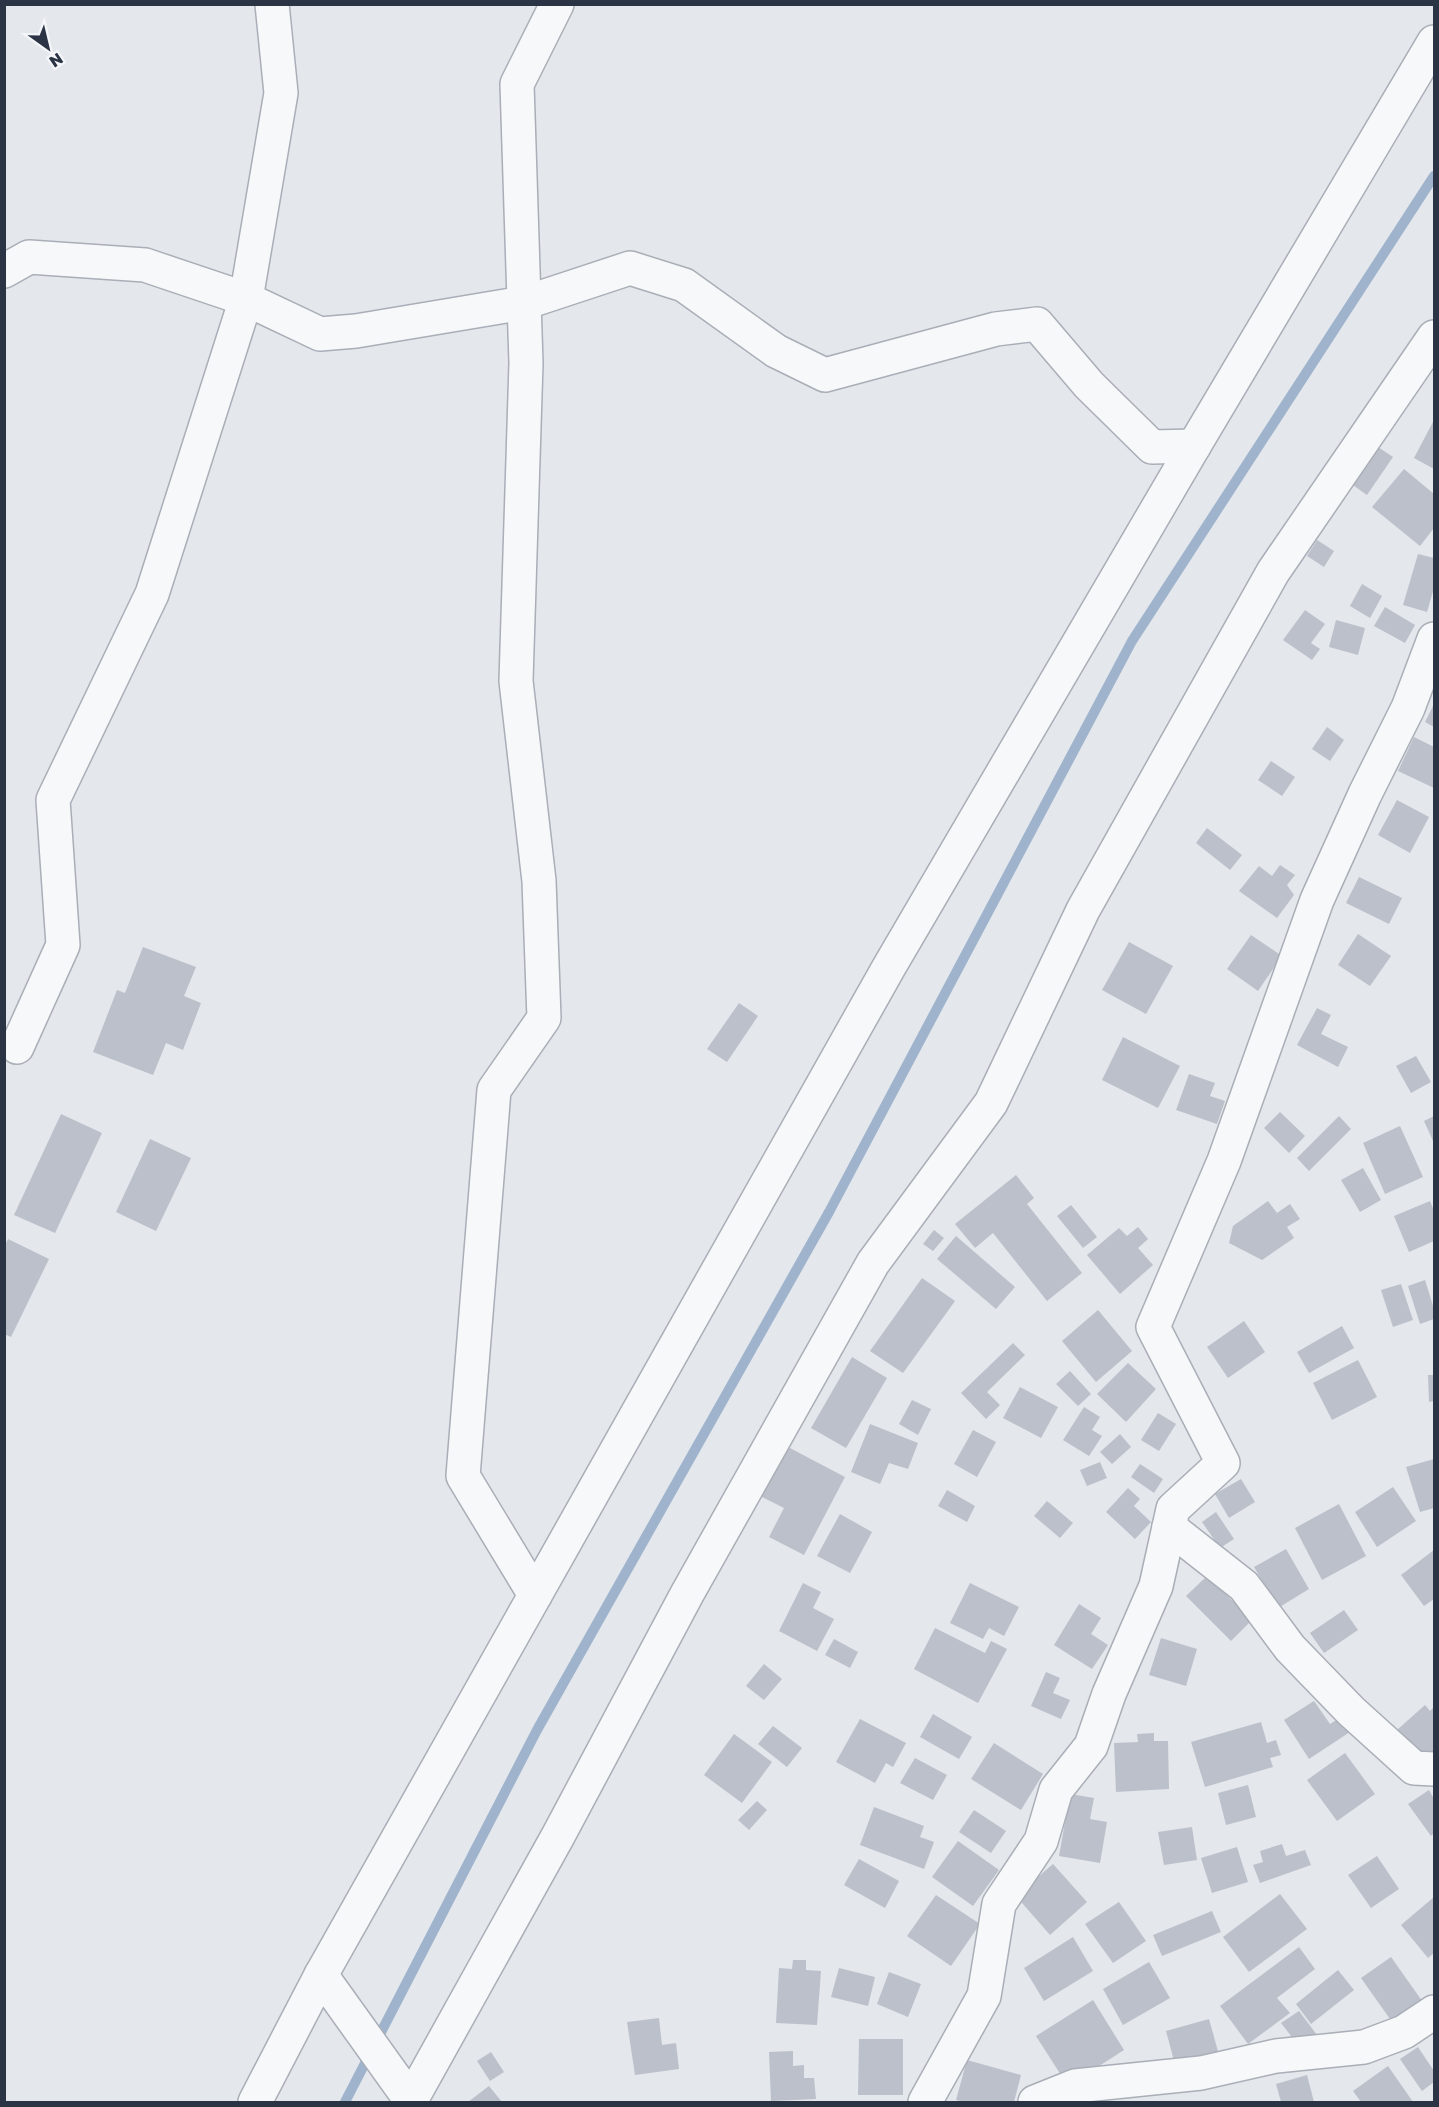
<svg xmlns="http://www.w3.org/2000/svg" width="1439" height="2107" font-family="'Golos Text',sans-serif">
<rect width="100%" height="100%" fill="#e4e7ec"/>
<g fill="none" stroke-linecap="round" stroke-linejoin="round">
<path stroke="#9fb4cc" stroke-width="10" d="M345,2102l192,-372 292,-518 303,-571 302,-465"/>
</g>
<g fill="#bbc0ca">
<path d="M1434,420v49l-20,-11z"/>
<path d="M1375,445l18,12 -26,38 -17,-12z"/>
<path d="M1404,469l30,25v34l-14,18 -48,-39z"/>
<path d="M1317,540l17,11 -10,16 -17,-11z"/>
<path d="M1418,554l16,4v30l-7,24 -24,-7z"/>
<path d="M1362,584l20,12 -12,22 -20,-12z"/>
<path d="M1385,607l30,18 -10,18 -31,-17z"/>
<path d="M1305,610l20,14 -14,19 9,6 -8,11 -29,-20z"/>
<path d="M1336,620l29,8 -7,27 -29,-8z"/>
<path d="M1434,704v23l-9,-5z"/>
<path d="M1327,727l17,13 -14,21 -18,-12z"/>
<path d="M1414,737l20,10v41l-36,-17z"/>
<path d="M1271,761l24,16 -13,19 -24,-16z"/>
<path d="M1397,800l32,17 -19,36 -32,-18z"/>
<path d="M1207,828l35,27 -12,15 -34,-27z"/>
<path d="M1280,865l15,10 -8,10 7,10 -17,23 -38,-27 20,-25 13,10z"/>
<path d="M1359,877l43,21 -13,26 -43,-21z"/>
<path d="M1358,934l33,22 -21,30 -32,-21z"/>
<path d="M1251,935l31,21 -24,35 -31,-22z"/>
<path d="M1129,942l44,24 -27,48 -44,-24z"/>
<path d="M143,947l53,20 -12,29 17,7 -18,47 -17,-7 -13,32 -60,-23 24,-62 8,3z"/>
<path d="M739,1003l19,13 -31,46 -20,-13z"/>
<path d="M1317,1008l14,7 -10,19 27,13 -10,20 -41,-22z"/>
<path d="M1123,1037l57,29 -22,42 -56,-28z"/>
<path d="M1416,1056l15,26 -20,11 -15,-27z"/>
<path d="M1189,1074l26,9 -5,13 15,5 -8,23 -41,-14z"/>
<path d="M1280,1112l25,24 -16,17 -25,-25z"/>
<path d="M61,1114l41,19 -47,100 -41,-18z"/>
<path d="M1339,1116l12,13 -42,42 -12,-13z"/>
<path d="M1434,1116v27l-10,-22z"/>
<path d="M1400,1126l23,51 -38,17 -22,-51z"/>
<path d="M150,1139l41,19 -35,73 -40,-19z"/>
<path d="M1363,1168l18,32 -21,12 -19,-32z"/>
<path d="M1016,1175l18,23 -7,6 55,69 -35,28 -54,-68 -18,15 -20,-24z"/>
<path d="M1268,1201l9,12 13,-9 10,15 -13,8 7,11 -32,22 -33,-17 4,-17z"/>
<path d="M1430,1201l4,10v30l-25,11 -15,-36z"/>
<path d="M1071,1205l26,32 -14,11 -26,-32z"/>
<path d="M1138,1227l10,12 -10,9 15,17 -33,29 -33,-39 32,-27 8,8z"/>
<path d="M934,1230l10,8 -11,13 -10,-7z"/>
<path d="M956,1236l59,51 -19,22 -59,-50z"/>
<path d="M8,1239l41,20 -38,78 -7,-3v-87z"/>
<path d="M922,1278l33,23 -52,72 -33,-22z"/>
<path d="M1425,1280l9,29v10l-14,5 -12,-38z"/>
<path d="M1401,1284l12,36 -20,7 -12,-37z"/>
<path d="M1098,1310l34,41 -36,31 -34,-41z"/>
<path d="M1244,1321l21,31 -37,26 -21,-31z"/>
<path d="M1342,1326l12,22 -45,25 -12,-21z"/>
<path d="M1013,1343l12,12 -38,37 13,13 -14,14 -25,-26z"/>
<path d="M852,1357l35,21 -41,70 -35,-20z"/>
<path d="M1358,1360l19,37 -45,23 -19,-37z"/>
<path d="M1128,1363l28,26 -30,33 -29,-28z"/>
<path d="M1070,1371l21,23 -13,12 -22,-22z"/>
<path d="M1428,1375h6v26l-5,1z"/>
<path d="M1020,1387l38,20 -17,31 -38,-20z"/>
<path d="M912,1400l19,9 -13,26 -19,-11z"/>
<path d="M1084,1407l16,10 -8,13 10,6 -13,20 -26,-16z"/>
<path d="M1158,1413l18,11 -17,27 -18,-11z"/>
<path d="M870,1424l48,19 -10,26 -19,-6 -9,21 -29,-12z"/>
<path d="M973,1430l23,12 -19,35 -23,-13z"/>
<path d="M1120,1434l11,13 -19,17 -12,-12z"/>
<path d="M786,1446l59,31 -41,78 -35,-18 15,-29 -24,-12z"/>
<path d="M1434,1459v49l-14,4 -14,-45z"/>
<path d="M1100,1462l7,16 -20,8 -7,-16z"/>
<path d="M1140,1464l23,15 -9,14 -23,-16z"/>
<path d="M1241,1479l14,23 -26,16 -14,-24z"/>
<path d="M1393,1487l23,34 -39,26 -22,-35z"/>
<path d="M1128,1488l12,11 -6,7 17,16 -16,17 -29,-27z"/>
<path d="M947,1490l28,16 -8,16 -29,-16z"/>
<path d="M1047,1501l26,22 -13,15 -26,-22z"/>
<path d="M1339,1504l27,52 -44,24 -27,-52z"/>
<path d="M1216,1512l18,27 -14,9 -18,-26z"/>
<path d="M840,1514l32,18 -22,41 -33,-17z"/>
<path d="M1286,1549l23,40 -31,19 -24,-41z"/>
<path d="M1434,1550v49l-10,7 -23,-31z"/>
<path d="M1207,1576l45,44 -21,21 -45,-45z"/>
<path d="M803,1583l18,9 -8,16 21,11 -17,32 -38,-20z"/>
<path d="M970,1583l49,24 -15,29 -15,-8 -6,11 -33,-16z"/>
<path d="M1079,1604l22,14 -10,16 17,11 -16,24 -38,-24z"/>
<path d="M1344,1610l14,20 -34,23 -14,-20z"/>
<path d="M935,1628l50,25 6,-12 16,8 -29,54 -64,-34z"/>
<path d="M1161,1638l36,11 -11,37 -37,-11z"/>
<path d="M834,1639l24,13 -8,16 -25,-13z"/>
<path d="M764,1664l18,15 -18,21 -18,-14z"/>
<path d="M1046,1672l14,6 -7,15 17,7 -9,19 -30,-13z"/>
<path d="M1314,1701l16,23 14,-9 9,15 -44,29 -25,-39z"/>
<path d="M1425,1705l5,6 4,-4v45l-9,9 -28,-31z"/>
<path d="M933,1714l39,23 -13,22 -39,-22z"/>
<path d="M860,1719l46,24 -13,24 -7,-4 -11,20 -39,-21z"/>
<path d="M1261,1722l6,21 9,-3 5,15 -11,3 3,9 -68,20 -14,-45z"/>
<path d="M773,1726l29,22 -15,19 -29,-23z"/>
<path d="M1154,1733v8h14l1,48 -53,3 -2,-49 24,-1 -1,-8z"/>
<path d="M734,1734l38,28 -30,41 -38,-28z"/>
<path d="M994,1743l49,31 -22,36 -50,-31z"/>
<path d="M1345,1753l30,41 -38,27 -30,-41z"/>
<path d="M915,1758l32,17 -14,25 -33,-17z"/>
<path d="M1248,1785l8,32 -30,8 -8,-32z"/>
<path d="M1429,1790l5,9v34l-3,3 -23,-32z"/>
<path d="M1070,1794l24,4 -4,21 17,3 -7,41 -41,-7z"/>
<path d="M757,1801l10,9 -18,20 -11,-10z"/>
<path d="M874,1807l50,19 -4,11 14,5 -10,27 -64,-24z"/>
<path d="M974,1810l32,21 -15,22 -32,-21z"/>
<path d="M1192,1827l5,33 -33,5 -6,-33z"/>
<path d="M958,1841l41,29 -26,36 -41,-29z"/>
<path d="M1282,1844l4,12 19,-6 6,15 -51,18 -7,-18 10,-3 -3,-11z"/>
<path d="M1237,1847l11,35 -36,11 -11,-35z"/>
<path d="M1377,1856l22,33 -28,19 -23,-33z"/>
<path d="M859,1859l40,22 -14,27 -41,-23z"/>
<path d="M1053,1864l34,38 -37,33 -34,-39z"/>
<path d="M1280,1894l27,35 -58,43 -26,-35z"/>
<path d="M936,1895l44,29 -29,42 -44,-30z"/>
<path d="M1434,1897v56l-6,5 -27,-33z"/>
<path d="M1119,1902l27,39 -33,22 -28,-39z"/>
<path d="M1212,1911l9,21 -59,24 -9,-21z"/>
<path d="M1073,1937l20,34 -49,30 -20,-33z"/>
<path d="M1299,1947l16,22 -38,29 13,15 -42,31 -28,-38z"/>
<path d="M1391,1957l34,48 -30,21 -34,-48z"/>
<path d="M793,1960h13v10l15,1 -4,54 -41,-2 3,-55 13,1z"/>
<path d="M1149,1962l21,36 -47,27 -20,-36z"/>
<path d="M839,1968l36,9 -7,29 -37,-9z"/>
<path d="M1338,1970l16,20 -43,34 -15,-20z"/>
<path d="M889,1972l32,12 -13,33 -31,-13z"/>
<path d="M1093,2000l31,50 -56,36 -32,-50z"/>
<path d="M1299,2011l21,28 -18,11 -21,-27z"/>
<path d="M659,2018l3,27 14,-2 3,26 -44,6 -8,-53z"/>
<path d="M1209,2019l10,36 -43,13 -10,-37z"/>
<path d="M859,2039h44v56h-45z"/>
<path d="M1418,2047l16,24v11l-12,9 -22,-32z"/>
<path d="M793,2051v15l11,-1v13h10l2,21 -45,2 -2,-49z"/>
<path d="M491,2052l13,20 -14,9 -13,-20z"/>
<path d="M967,2060l54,15 -7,27h-49l-9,-2z"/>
<path d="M1388,2066l25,36h-52l-8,-11z"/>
<path d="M1307,2075l7,27h-33l-5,-18z"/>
<path d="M489,2086l13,16h-34z"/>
</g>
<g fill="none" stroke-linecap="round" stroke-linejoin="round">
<g stroke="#a9aeb7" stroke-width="36">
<g id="minor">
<path d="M4,271l25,-14 116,8 101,34 74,35 36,-3 168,-28 106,-35 54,17 92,66 49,24 171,-46 41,-5 52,61 63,62 42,-1"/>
<path d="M17,1047l46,-102 -10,-145 99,-206 94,-295 35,-206 -9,-89"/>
<path d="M1169,1527l75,59 46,62 61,63 63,57 20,1"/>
<path d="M535,1595l-72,-119 31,-386 50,-72 -5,-137 -23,-200 10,-318 -9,-279 40,-80"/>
<path d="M321,1975l91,127"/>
<path d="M255,2102l66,-127 568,-1008 305,-521 240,-404"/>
<path d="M410,2102l148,-266 129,-242 186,-331 118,-160 92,-193 190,-338 161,-235"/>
<path d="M925,2102l59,-106 15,-92 42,-63 15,-51 35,-44 18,-52 47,-108 17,-77 50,-46 -70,-136 71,-166 93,-261 48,-106 43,-86 26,-69"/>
<path d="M1035,2102l40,-16 126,-13 75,-17 88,-9 40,-15 30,-20"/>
</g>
</g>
<use href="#minor" stroke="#f7f8fa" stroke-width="33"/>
</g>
<rect width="1439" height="2107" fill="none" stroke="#2b3445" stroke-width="12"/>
<g transform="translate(48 48) rotate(146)" stroke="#f4f6f9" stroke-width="4.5" paint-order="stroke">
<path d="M0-4.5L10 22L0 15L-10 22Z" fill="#2b3445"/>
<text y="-9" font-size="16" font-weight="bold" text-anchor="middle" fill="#2b3445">N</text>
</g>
</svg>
